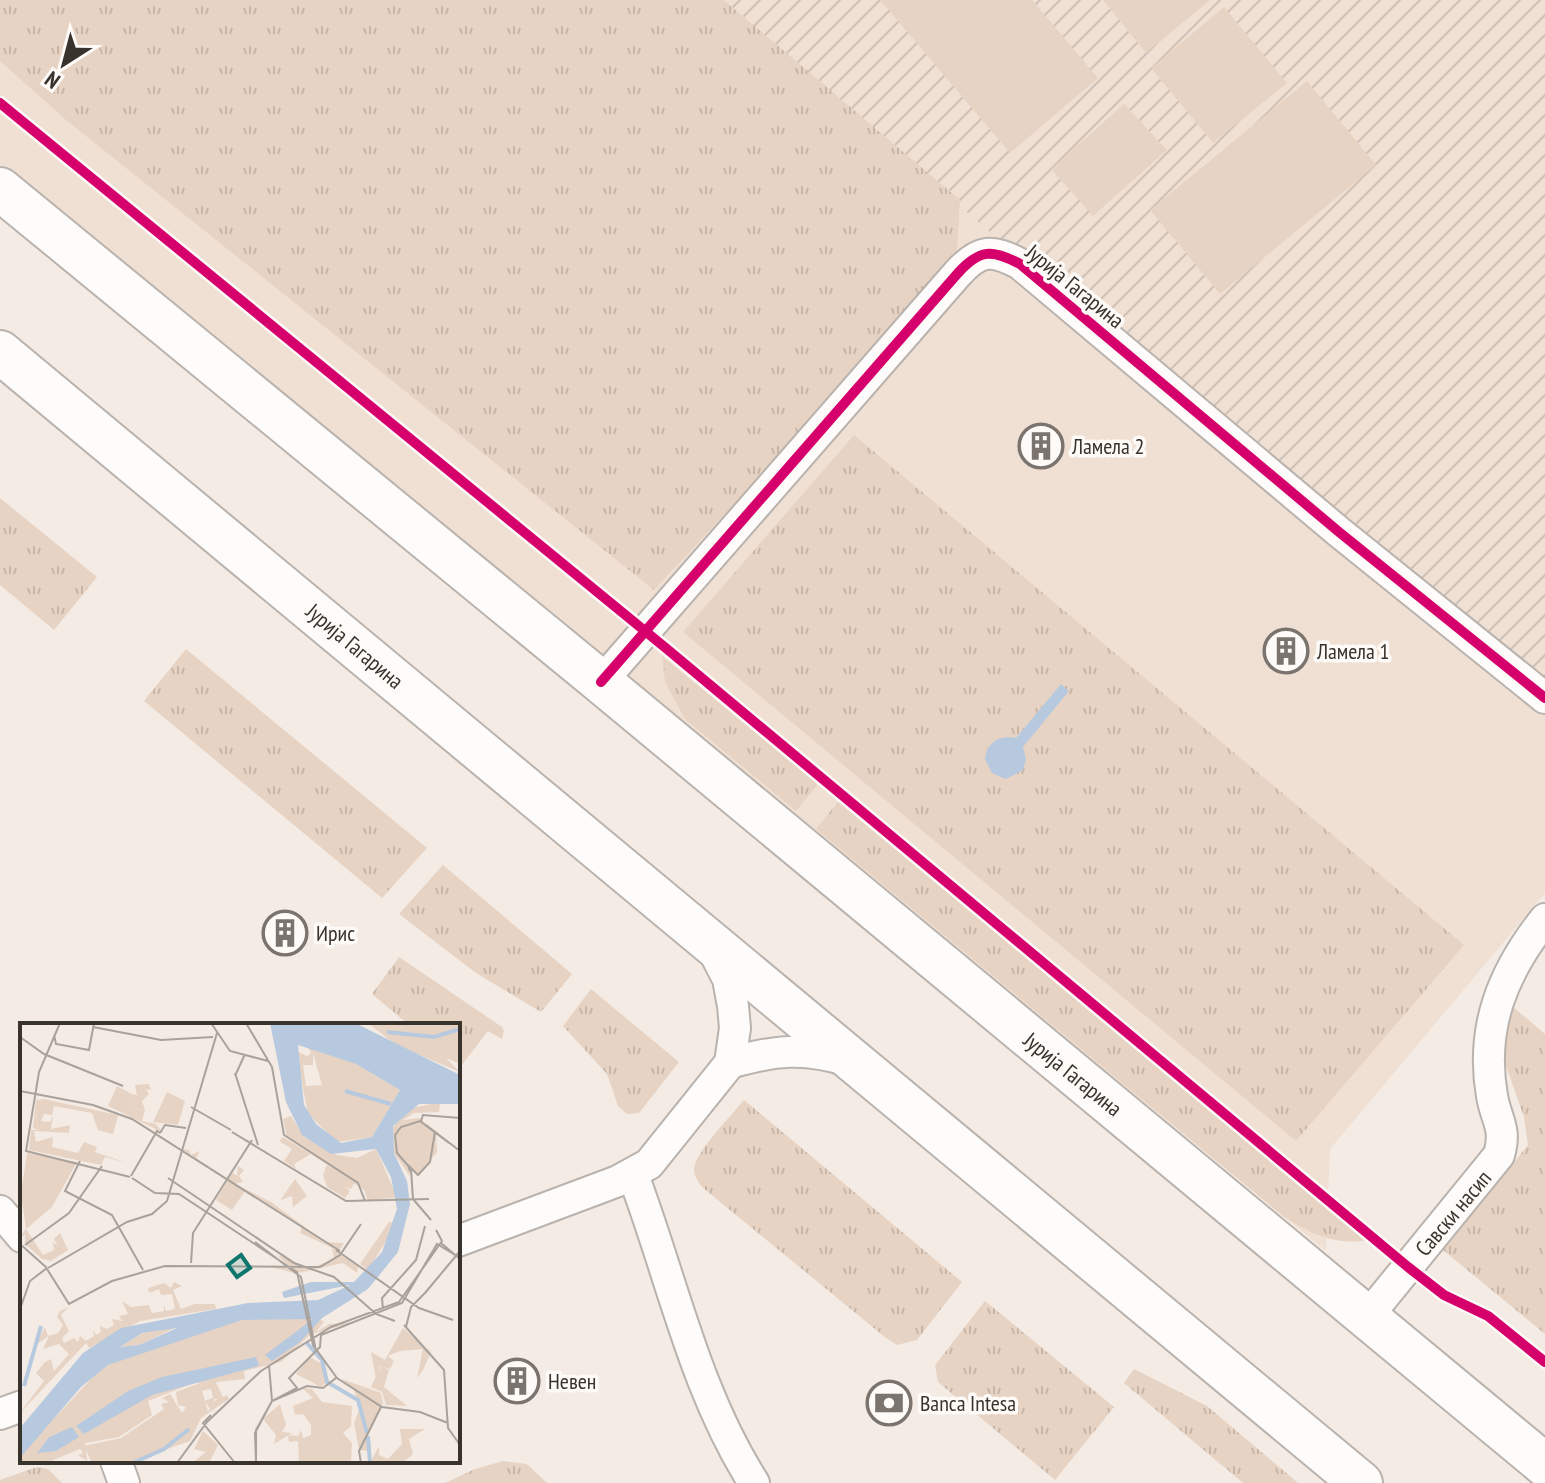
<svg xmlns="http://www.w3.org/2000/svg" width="1545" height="1483" font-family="'PT Sans Narrow',sans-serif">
<defs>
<pattern id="industrial-furrows" width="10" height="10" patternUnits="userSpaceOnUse" patternTransform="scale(2)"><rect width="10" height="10" fill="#f0e0d4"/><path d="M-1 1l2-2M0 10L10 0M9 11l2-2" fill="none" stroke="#cfc1b6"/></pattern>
<pattern id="grass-tufts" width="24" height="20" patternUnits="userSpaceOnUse" patternTransform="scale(2)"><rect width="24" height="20" fill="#e7d3c3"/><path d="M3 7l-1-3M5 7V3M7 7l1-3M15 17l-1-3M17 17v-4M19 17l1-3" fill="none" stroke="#c7b6a8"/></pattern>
</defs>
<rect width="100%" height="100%" fill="#f4ebe4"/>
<path fill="#f0e0d4" d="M0,0l1545,51v842l-215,256 -4,102 -1326,-1084z"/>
<path fill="url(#industrial-furrows)" d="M723,0h822v698l-385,-318z"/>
<g fill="url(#grass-tufts)">
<path d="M0,0h724l236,200 -3,50 -23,40 -280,300 -588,-470 -66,-59z"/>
<path d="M854,435l610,510 -168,196 -613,-509z"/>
<path d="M0,498l97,79 -43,53 -54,-45z"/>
<path d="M186,649l241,199 -45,50 -238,-197z"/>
<path d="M662,656l156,128 -22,27 -111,-92 -20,-37z"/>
<path d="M838,802l529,438c-32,6 -57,-7 -83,-23l-468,-388z"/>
<path d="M443,865l129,109 -31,38 -65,-39 -77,-59z"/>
<path d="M399,957l103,70 2,4 -2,8 -14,-8 -30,39v-45h-49l-37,-31z"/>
<path d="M591,989l88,73 -40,51 -12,1 -9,-8 -11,-32 -44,-48z"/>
<path d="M1513,1007l32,27v300l-102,-84 85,-105 -4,-28 -25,-71z"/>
<path d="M744,1100l218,182 -45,58 -20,5 -11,-7 -184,-151c-4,-6 -8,-11 -8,-18 1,-17 38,-54 50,-69z"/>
<path d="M985,1301l129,106 -59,73 -117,-98 -3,-17z"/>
<path d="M1134,1369l73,37 91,77h-55l-119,-100z"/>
<path d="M503,1461l24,3 20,19h-102l30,-14z"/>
<path d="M37,1467l11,2 14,14h-62v-3z"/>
</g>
<g fill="#e7d3c3">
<path d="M880,0h152l66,78 -88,75z"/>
<path d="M1103,0h107l-64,53z"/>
<path d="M1224,7l63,76 -74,60 -62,-75z"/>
<path d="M1307,81l69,84 -156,129 -70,-84z"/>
<path d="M1124,104l43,46 -74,66 -42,-47z"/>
</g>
<path fill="#b6c9df" d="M1061,684l8,7 -46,56 3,12 -3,11 -17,9 -14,-6 -7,-14c2,-17 14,-24 31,-21z"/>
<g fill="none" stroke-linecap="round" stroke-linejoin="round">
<g stroke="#b9b2ad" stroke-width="34">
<g id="street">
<path d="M601,682l357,-409c22,-24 34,-24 62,-9l319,268 206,166"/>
<path d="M730,1063c45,-13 74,-16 119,-2"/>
<path d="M633,1175c39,103 61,214 121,308"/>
<path d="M0,1211l22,26"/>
<path d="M458,1241l160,-60 31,-17 81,-101 5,-35 -2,-22 -5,-27 -15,-29"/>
<path d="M1367,1317l132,-162c8,-27 -3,-35 -7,-59 -12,-69 11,-124 53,-177"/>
<path d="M0,1414l22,-8"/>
<path d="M116,1461l8,22"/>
</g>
</g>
<g stroke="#b9b2ad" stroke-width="46">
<g id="secondary">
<path d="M0,189l601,493 944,783"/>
<path d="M0,352l1361,1131"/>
</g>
</g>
<use href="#street" stroke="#fdfcfb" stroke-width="30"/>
<use href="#secondary" stroke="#fdfcfb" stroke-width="42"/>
<g stroke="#fdfaf7" stroke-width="15">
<g id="cycleway">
<path d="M0,103l667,546 741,618 36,28 44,21 57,46"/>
<path d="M601,682l357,-409c22,-24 34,-24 62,-9l319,268 206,166"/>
</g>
</g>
<use href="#cycleway" stroke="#d6006c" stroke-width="10"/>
</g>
<defs>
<g id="building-ring" transform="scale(2.3)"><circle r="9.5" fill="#fdfaf7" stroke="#7a736e" stroke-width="1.5"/><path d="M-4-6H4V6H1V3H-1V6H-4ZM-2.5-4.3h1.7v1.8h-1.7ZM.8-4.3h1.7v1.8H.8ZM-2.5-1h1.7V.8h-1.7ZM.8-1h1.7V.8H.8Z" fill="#7a736e"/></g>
<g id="bank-ring" transform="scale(2.3)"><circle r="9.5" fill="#fdfaf7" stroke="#7a736e" stroke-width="1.5"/><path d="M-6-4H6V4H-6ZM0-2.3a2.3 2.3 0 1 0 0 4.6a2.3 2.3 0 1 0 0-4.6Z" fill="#7a736e"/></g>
</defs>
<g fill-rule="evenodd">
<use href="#building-ring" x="1041" y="446"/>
<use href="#building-ring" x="1286" y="651"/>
<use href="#building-ring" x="285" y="933"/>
<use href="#building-ring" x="517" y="1381"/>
<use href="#bank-ring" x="889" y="1403"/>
</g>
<g text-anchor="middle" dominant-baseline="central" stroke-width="7" stroke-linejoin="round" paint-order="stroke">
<g font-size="22" fill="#39332e" stroke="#fdfaf7">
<text transform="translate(1075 286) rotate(39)">Јурија Гагарина</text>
<text transform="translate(355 646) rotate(40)">Јурија Гагарина</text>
<text transform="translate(1073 1074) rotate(39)">Јурија Гагарина</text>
<text transform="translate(1453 1213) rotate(-50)">Савски насип</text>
</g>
<g font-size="22" fill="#39332e" stroke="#fdfaf7" text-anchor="start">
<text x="1072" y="446">Ламела 2</text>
<text x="1317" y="651">Ламела 1</text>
<text x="316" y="933">Ирис</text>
<text x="548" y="1381">Невен</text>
<text x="920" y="1403">Banca Intesa</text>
</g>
</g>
<g transform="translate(20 1023)">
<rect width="440" height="440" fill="#f4ebe4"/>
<path d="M129,61l2,6 -5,-1 3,5 -7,7 3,9 -18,-2 5,-14 5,1 -2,-10zM420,79l-1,10 -25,1 -11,7 17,-2 16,16 1,18 -19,23 -5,-6 -4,6 -15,-22 -1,-26 15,-18zM16,89l8,2 -3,7 9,1 3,-7 -2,14 19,-4 -1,8 -35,-2 2,11 17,-5 -1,10 26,6 6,-11 13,5 -2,5 32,11 -22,-6 -4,8 -72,-15 2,-20h7zM271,93l13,21 33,18 20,3 19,-9 21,48 -29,4 -4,-11 -77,-53 -4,-18zM263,114l28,17 -17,10 2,5 -12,-8 8,-12 -13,-8zM162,126l7,1 2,5 9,-4 -4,7 31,21 6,-6 4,3 1,-10 6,4 -5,6 4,6 -8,2 36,18 54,40 19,1 -6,10 20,13 -1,7 -14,-10 -44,10 -7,-4 6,5 -27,-7 21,1 -15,-13 10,3 -6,-6 22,16h10l21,-10 -2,-10 5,2 -37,-17 2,-6 -57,-36 -13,19 -16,-10 12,-20zM307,142l28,17 -4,7 -6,-2 5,4 -5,7 -18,-11 -4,-12zM275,156l12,17 -14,11 -1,-11 -11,4v7v-8zM369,199l6,1 -4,10 -23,37 -8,-6zM6,206l17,26 11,-5 -1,-8 5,4 -4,-7 6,-6 8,17 -17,11 -9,-2 -17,-15v-9l-5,2zM154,259l8,4 -9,4 8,19 14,-5h20l1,5 -76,12 -51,27 -3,-5 -66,70 24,-32 -8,-8 9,-11 6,-3 3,12 15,-17 -10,-10 -16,5 6,-13 -14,9 10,-18 3,9 10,-3 5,-8 -6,-8 3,-6 9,-4 -8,8 8,16 -7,7 2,5 10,-5 4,4 2,-6 6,5 8,-5 -1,-6 3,5 5,-3 -1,-6 7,3 7,-4 -2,-6 10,2 -3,-5 9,-2 -6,-13 9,6 18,-2 3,8 12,-2v-6l2,6 9,-2 -3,-15 -11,1 -2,-6 -10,4 -1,-5 16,-5 7,5zM295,293l9,6 -8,10 13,-8 26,-2 -44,12 -30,28 -37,9 1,8 -29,3 8,18 -10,-1 -2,12 -8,-10 9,-3 -2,-9 -10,2 -1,-8h-6l-46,18 4,14 -33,22 -34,6 2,18 -9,-6 5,-2 -3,-4 -34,14 -26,-2v-6l85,-91 79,-31 64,-16zM383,305l28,24 -8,18 -6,8 6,-29 -23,2 -12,5 6,5 -4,8 -10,-3 -4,13 -5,-27 14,8zM322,356l39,14 2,10 -16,35 2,13 -10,-1 -5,-27 6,-16 -6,-17zM260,381l6,21 -4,7 10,1 -18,11 2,-9 -13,-16z" fill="#e7d3c3"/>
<path d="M348,0h91l1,41 -14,-6 14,14 -64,-27zM287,23l49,18 44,26 -28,47 -35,5 -29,-28 -12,-63 11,5 4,-3zM293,30l9,32 -16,1 -3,-21h10zM97,63l15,8 -5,14 18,2 -3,11 14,3 6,8 -54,-26zM147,69l18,9 -7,24 -25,-3zM24,76l74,16 -5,19 -15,-4 -6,-17 -38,-7 -2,9 -16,-2 2,17 -5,-2 3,-28zM222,297l60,-1 4,2 -38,9 7,8 12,-10 1,10 -24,15 -16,2 -3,-5 12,-2v-8l-12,4 -21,-11zM157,304l-38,18 -19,2 22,-14zM202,305l3,2 -53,13 -62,25 -51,47 49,-50 85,-32zM179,316l6,3 -30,11 2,10 55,-6 -96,29 -17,8 -45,31 -7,3 5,-4 -9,-8 36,-39 74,-33zM361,343l8,4 -5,17 23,19 -21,-1 -4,-13 -11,-5zM180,360l8,29 6,-11 13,-6 2,4 -28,19 -11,23 -56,20h-43l-7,-15 37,-8 43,-29 -3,-5 8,-2 -7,-4 8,-4 12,19 4,-6 -8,-2 -2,-13zM282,365l10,1 10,13 30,4 -1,20 -8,7 9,10 -1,20h-52l-1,-22 -9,1 -1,-7 10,1 3,-6 2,8 8,-3v-10l-8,-11 -8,1 -2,-9 20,-8zM380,406h25l-16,10 4,15 -10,9h-33l9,-17v9l9,4 14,-15zM183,408l15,14 -9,18h-17l14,-11 -12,-3z" fill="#e7d3c3" fill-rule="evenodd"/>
<path d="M308,71l17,12 25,9 -22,7 -4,-6 7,-3 -19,-11z" fill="#e7d3c3"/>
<path d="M7,130l50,9 -25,45 -26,22 -5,-35z" fill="#e7d3c3"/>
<path d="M290,334l12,7 4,19 -5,4 -25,-13z" fill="#e7d3c3"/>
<path d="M250,0h85l105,52v29h-41l-26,22 1,27 13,28 3,23 -12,48 -30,37 -46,29 -22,24 -28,19 -7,-6 48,-36 -71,1 -134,45 -27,22 -61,71v-30l63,-75 38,-25 127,-25 70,-3 32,-15 -66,13 -2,-6 29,-10h43l28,-30 15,-43 -6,-32 -15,-28 -45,5 -29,-19 -16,-33zM278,22l58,19 44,26 -28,47 -31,6 -25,-19 -12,-19zM157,305l-38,17 -19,2 22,-14zM236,334l3,9 -107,29 -68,39 -8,-8 52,-35 34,-14zM52,404l7,10 -23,14 -19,2 12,-16z" fill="#b6c9df" fill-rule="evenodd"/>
<path fill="none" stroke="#b6c9df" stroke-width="4" d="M367,9l47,5 26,-8M325,68l46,13M177,292l24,11M286,319l16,18 5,22 31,18 9,33M4,363l17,-60M348,413l2,27M113,440l31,-14 25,-20"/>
<path fill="none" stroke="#a9a19b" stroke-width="2" d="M40,0l-21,49 -13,79 104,26M191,0l19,28 38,10M226,0l26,44 12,68 74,48 7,18M73,4l68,13 52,-3M34,12l2,9 33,6 5,-27M0,14l24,17 79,32M215,50l23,72M215,53l10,-22M0,68l73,14 39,14 208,132M171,84l40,23M401,98l2,-6 37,3M406,102l34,26M212,109l114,69 83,-2M140,110l5,-8 21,3M60,138l-15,30 47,24 31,55M390,148l-2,-6 10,10 12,-13 5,-30M111,153l26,-45 3,2M112,155l23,15 24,1 118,78 16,73 24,33 45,29 38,5 28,11M148,155l126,85 40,14 42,37 19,7M411,197l-18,-21 -2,-30 -14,-16 -2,-18 6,-8 19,-6 29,22M235,219l46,35 15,74M421,220l19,16M0,221l27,24M5,222l44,-32 33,-47M316,227l83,58 34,12M171,240l2,-30 59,-93M28,245l79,-46 25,-8 15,-13 50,-168M27,246l22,35 43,-23 53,-15 155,1 20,-12 21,-31M405,270l35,-42M0,286l10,-28 17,-13M363,286l-1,-11 34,-38 9,-34M384,302l40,45 4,58 12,17M386,304l5,-20 15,-15M249,342l3,36M191,392l-8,8 32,40M157,440l30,-41 54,-51 70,-44 68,-25 43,-61 -6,-11M236,440l-1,-30 17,-32 35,-15 16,2 13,-10M236,440v-33l16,-29 25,-13 -8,-10 31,-31 1,-12 81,-32 35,-59 23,14M341,440l-2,-12 22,-44"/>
<path fill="#0f766e" fill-opacity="0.15" stroke="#0f766e" stroke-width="4" d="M221,232l9,13 -13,9 -9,-12z"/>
<rect width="440" height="440" fill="none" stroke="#39332e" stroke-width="4"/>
</g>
<g transform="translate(64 64) rotate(216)" stroke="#fdfaf7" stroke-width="6" paint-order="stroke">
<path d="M0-6L14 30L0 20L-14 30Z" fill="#39332e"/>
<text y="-12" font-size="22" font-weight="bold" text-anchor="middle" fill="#39332e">N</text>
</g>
</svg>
